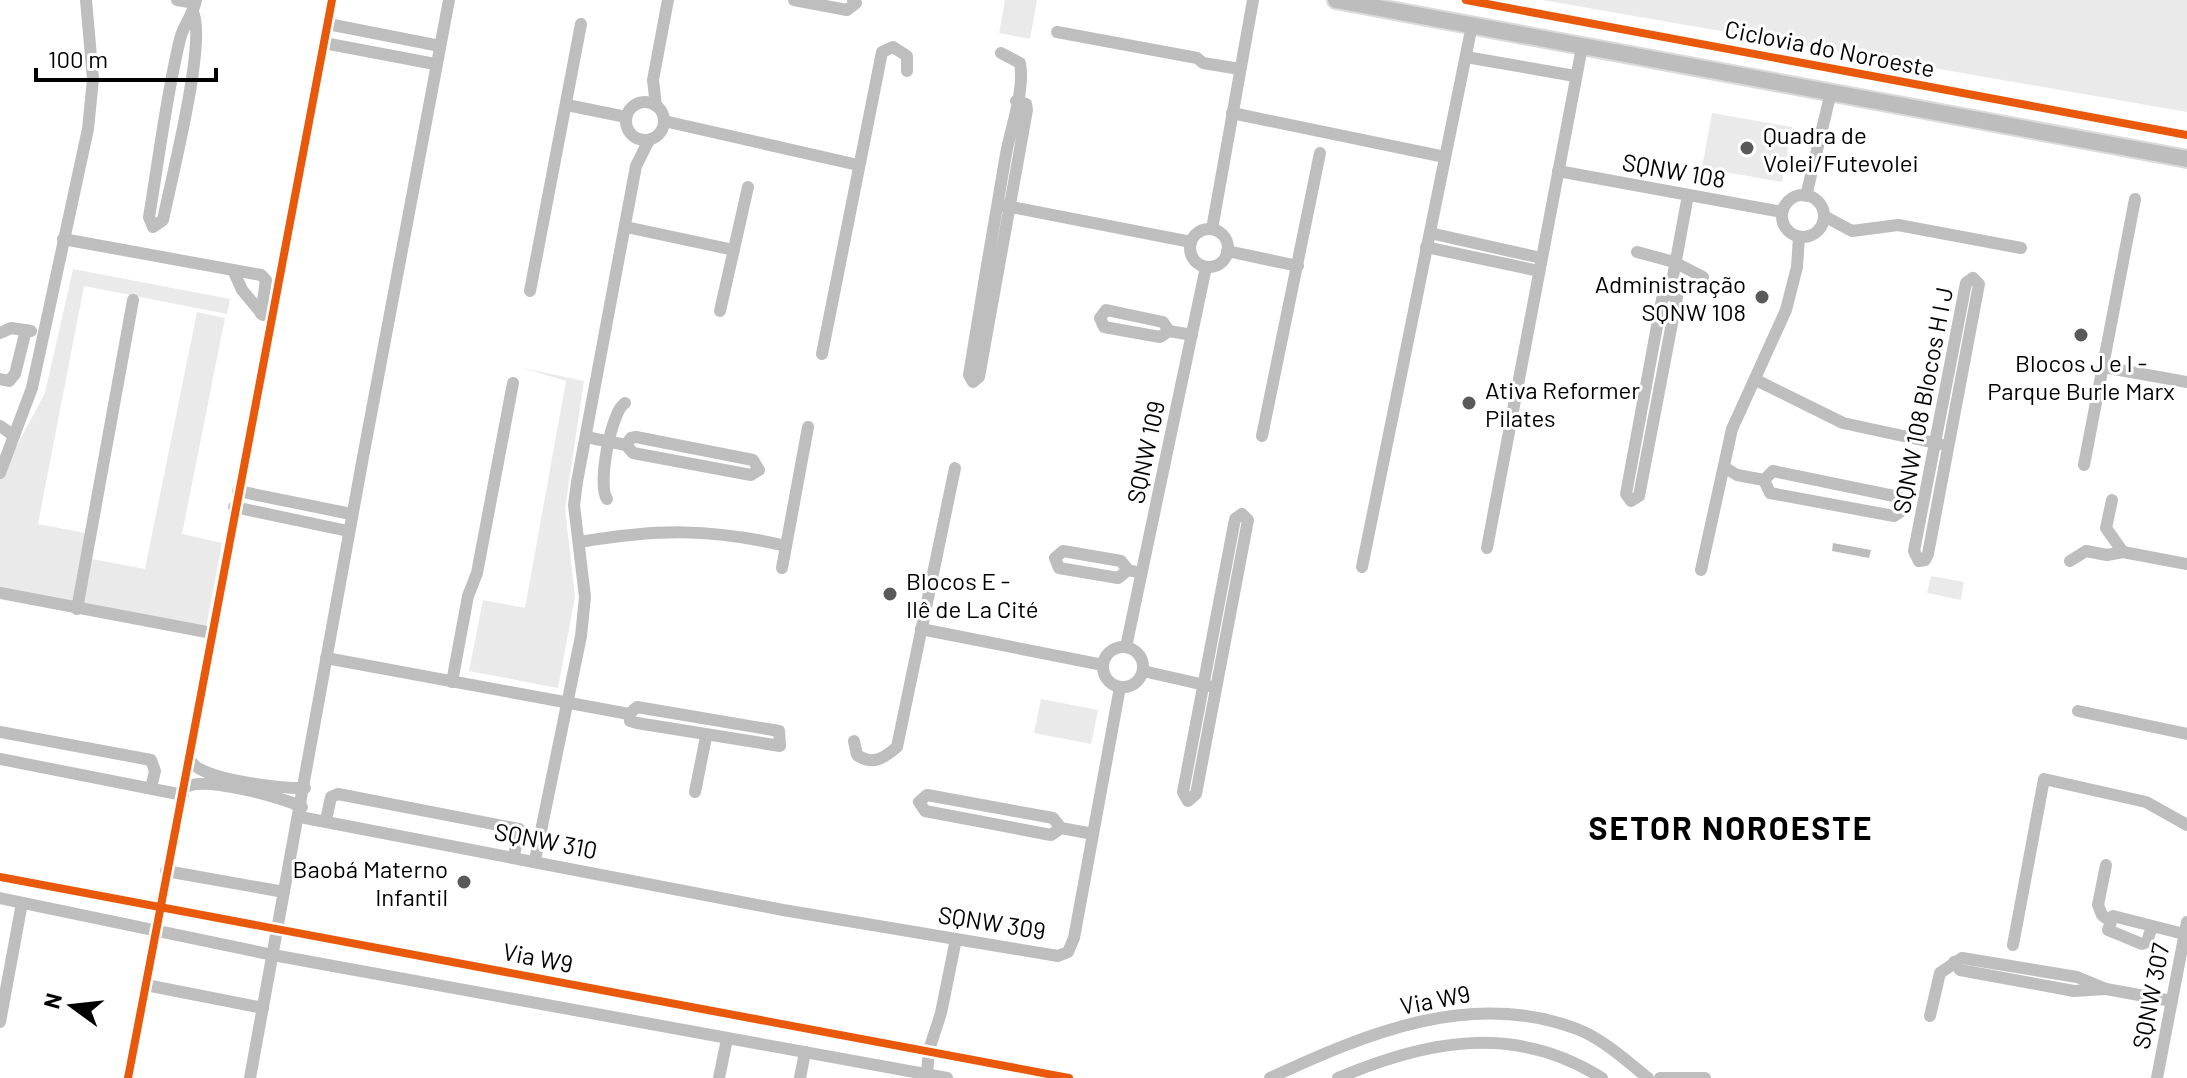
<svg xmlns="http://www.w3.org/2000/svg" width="2187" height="1078" font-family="Barlow,sans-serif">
<rect width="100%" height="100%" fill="#fff"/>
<g fill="#eaeaea">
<path d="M1005,0h32l-7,39 -31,-6z"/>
<path d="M1542,0h645v112z"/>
<path d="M1712,113l80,14 -10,55 -80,-14z"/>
<path d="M73,269l157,30 -3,15 -143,-28 -46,238 47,9 -13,70 -72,-15v-111l45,-84z"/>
<path d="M197,312l28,6 -43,216 40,9 -16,85 -123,-22 9,-47 53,10z"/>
<path d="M523,368l61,13 -19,128 10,88 -17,91 -89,-17 14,-71 42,8 41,-227z"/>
<path d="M1931,576l33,6 -3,18 -34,-7z"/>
<path d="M1041,699l57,11 -7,34 -57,-11z"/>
</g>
<path fill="#bcbcbc" d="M1833,543l38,7 -2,8 -37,-7z"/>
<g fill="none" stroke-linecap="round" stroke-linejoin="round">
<g stroke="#dbdbdb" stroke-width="20">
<path id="major" d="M1336,0l851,159"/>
</g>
<g stroke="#bebebe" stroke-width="12">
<path d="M177,0l18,3"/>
<path d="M794,0l53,10 9,-7 -3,-3"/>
<path d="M193,12c14,29 -22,168 -30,208l-10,7 -4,-10c10,-59 17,-120 31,-178 4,-15 13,-24 16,-39"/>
<path d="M328,24l112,22"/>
<path d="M1057,32l140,26 6,5 37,6"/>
<path d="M324,43l111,21"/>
<path d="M1001,53l19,10c5,27 -9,64 -14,91 -13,74 -25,147 -37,221l4,7 6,-5 48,-267 -1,-6 -10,-3"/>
<path d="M1466,57l109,19"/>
<circle cx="645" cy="121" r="19"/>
<path d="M567,105l59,12"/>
<path d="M656,106l-3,-26 15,-80"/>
<path d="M1232,113l213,44"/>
<path d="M664,121l194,44"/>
<path d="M1558,171l224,41"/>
<circle cx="1803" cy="216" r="21"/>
<path d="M1806,196l25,-104"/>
<path d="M1001,205l190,37"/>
<path d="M1824,216l28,15 46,-6 123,23"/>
<path d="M626,227l108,23"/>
<path d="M1212,229l41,-229"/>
<circle cx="1209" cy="248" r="19"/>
<path d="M1430,233l111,25"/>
<path d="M63,239l198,36 5,5 -5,34"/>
<path d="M1426,247l113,24"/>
<path d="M1227,251l71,15"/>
<path d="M1637,252l37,10 29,15"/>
<path d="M234,272l8,18 21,25"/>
<path d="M1973,278l6,6 -51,270 -3,6 -6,1 -5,-10 52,-268z"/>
<path d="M530,291l51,-267"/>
<path d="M1670,293l7,4 -38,199 -8,5 -5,-7 36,-195z"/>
<path d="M1670,293l18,-98"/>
<path d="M720,311l28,-124"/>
<path d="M1169,331l-6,-9 -57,-12 -6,8 4,9 56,10 9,-6 23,4"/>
<path d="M0,333l11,-5 20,3"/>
<path d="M822,354l60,-302 11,-5 14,9v15"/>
<path d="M2103,367l84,15"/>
<path d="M0,379l9,2 6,-7 11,-44"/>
<path d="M1756,380l87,43 97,21"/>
<path d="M0,426l14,10"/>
<path d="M1262,436l58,-283"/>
<path d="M586,437l40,8 7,8 118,22 8,-5 -6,-10 -117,-23 -5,1 -5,7"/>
<path d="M2084,465l51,-266"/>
<path d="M1724,467l13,8 27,5"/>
<path d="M1773,471l126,26 8,10 -13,9 -124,-23 -6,-13z"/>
<path d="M0,473l32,-85 56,-259 5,-50 -7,-79"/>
<path d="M238,491l113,23"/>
<path d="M607,499c-10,-13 4,-88 18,-96"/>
<path d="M2112,500l-6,28 17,24"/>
<path d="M234,507l114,24"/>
<path d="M1242,514l6,6 -52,274 -8,7 -5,-9 52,-273z"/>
<path d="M580,542c77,-13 130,-14 206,4"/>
<path d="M1487,548l95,-501"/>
<path d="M2070,561l16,-10 21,4 16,-3 64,12"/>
<path d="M1362,567l110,-542"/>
<path d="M782,568l26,-141"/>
<path d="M1128,570l-10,8 -59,-10 -4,-10 8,-7 58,10 7,9 13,3"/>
<path d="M1701,570l31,-141 54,-119 11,-43 2,-30"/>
<path d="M0,593l212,40"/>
<path d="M77,609l56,-309"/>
<path d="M921,629l182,36"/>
<circle cx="1123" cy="667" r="20"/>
<path d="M1126,647l80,-380"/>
<path d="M326,658l303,56 1,7 7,2 143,23 -1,-15 -142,-24 -8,7"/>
<path d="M1143,671l66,15"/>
<path d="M452,682l16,-86 9,-23 36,-190"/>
<path d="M2078,711l109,23"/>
<path d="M0,732l151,28 4,11 -4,17"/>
<path d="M854,741l3,14c16,11 27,3 40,-8l58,-279"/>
<path d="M0,759l183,36"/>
<path d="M191,761c9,19 92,28 114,27"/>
<path d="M186,787c18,-11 95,10 116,20"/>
<path d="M695,792l11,-55"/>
<path d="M300,817l483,93 275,46 10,-4 6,-14 46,-251"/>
<path d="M326,820l5,-23 7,-3 181,35 -5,27"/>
<path d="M1061,828l-10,7 -126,-24 -6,-9 8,-7 126,23 8,10 32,6"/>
<path d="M535,860l46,-224 4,-39 -11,-92 3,-23 59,-316 13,-26"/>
<path d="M2106,865l-8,40 4,10 7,5"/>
<path d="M166,871l118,21"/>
<path d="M0,877l1069,201"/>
<path d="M0,898l273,57 674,123"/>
<path d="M2152,926l-5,16 -5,2 -34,-14 5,-14 71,18"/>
<path d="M2013,945l31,-166 102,23 41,23"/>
<path d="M1954,962l6,8 114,21 32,-2"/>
<path d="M146,985l117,23"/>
<path d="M1930,1016l10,-43 22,-15 115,19 29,12 66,12"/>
<path d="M0,1022l22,-119"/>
<path d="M927,1074l2,-24 12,-37 15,-74"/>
<path d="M128,1078c69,-359 136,-718 204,-1078"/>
<path d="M250,1078c65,-360 130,-719 199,-1078"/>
<path d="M719,1078l8,-39"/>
<path d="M800,1078l5,-26"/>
<path d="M1270,1078c97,-45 202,-89 307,-49 26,10 50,32 71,49"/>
<path d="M1338,1078c89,-38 177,-55 264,0"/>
<path d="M1660,1078h45"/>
<path d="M2157,1078l30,-156"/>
</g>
<use href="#major" stroke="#bdbdbd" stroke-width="16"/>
<g stroke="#fff" stroke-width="13">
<g id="cycleway">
<path d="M1466,0l721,135"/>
<path d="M0,877l1069,201"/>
<path d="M128,1078c69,-359 136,-718 204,-1078"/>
</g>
</g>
<use href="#cycleway" stroke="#e8590c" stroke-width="8"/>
</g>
<g fill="#595959" stroke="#fff" stroke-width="3">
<circle cx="1747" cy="148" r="8"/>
<circle cx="1762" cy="297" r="8"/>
<circle cx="2081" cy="335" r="8"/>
<circle cx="1469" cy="403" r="8"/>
<circle cx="890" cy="594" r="8"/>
<circle cx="464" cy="882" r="8"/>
</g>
<g text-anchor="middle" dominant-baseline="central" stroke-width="6" stroke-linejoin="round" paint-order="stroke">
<g font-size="24" fill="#000" stroke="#fff">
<text transform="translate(1830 48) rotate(11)">Ciclovia do Noroeste</text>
<text transform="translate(1674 170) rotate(10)">SQNW 108</text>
<text transform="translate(1922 400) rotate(-79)">SQNW 108 Blocos H I J</text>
<text transform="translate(1145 452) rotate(-78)">SQNW 109</text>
<text transform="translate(546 840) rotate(11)">SQNW 310</text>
<text transform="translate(992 922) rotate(9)">SQNW 309</text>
<text transform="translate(538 957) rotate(11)">Via W9</text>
<text transform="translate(2150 996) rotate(-79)">SQNW 307</text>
<text transform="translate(1435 999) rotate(-11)">Via W9</text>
</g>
<g font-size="24" fill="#000" stroke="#fff" text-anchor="start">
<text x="1763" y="134">Quadra de<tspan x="1763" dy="28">Volei/Futevolei</tspan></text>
<text x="1746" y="283" text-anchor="end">Administração<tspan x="1746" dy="28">SQNW 108</tspan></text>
<text x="2081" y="362" text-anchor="middle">Blocos J e I -<tspan x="2081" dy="28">Parque Burle Marx</tspan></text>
<text x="1485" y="389">Ativa Reformer<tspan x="1485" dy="28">Pilates</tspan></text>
<text x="906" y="580">Blocos E -<tspan x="906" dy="28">Ilê de La Cité</tspan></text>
<text x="448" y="868" text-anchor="end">Baobá Materno<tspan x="448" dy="28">Infantil</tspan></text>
</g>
<g font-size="32" font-weight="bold" letter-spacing="2" fill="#000" stroke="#fff">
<text x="1731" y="827">SETOR NOROESTE</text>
</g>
</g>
<g transform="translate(72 1006) rotate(285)" stroke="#ffffff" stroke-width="6" paint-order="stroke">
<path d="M0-6L14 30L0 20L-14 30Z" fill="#000000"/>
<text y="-12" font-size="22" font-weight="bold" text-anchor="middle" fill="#000000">N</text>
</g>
<path d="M36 68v12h180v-12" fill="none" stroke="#000000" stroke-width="4"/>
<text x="48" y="68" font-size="24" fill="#000000" stroke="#ffffff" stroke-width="6" paint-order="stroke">100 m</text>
</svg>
